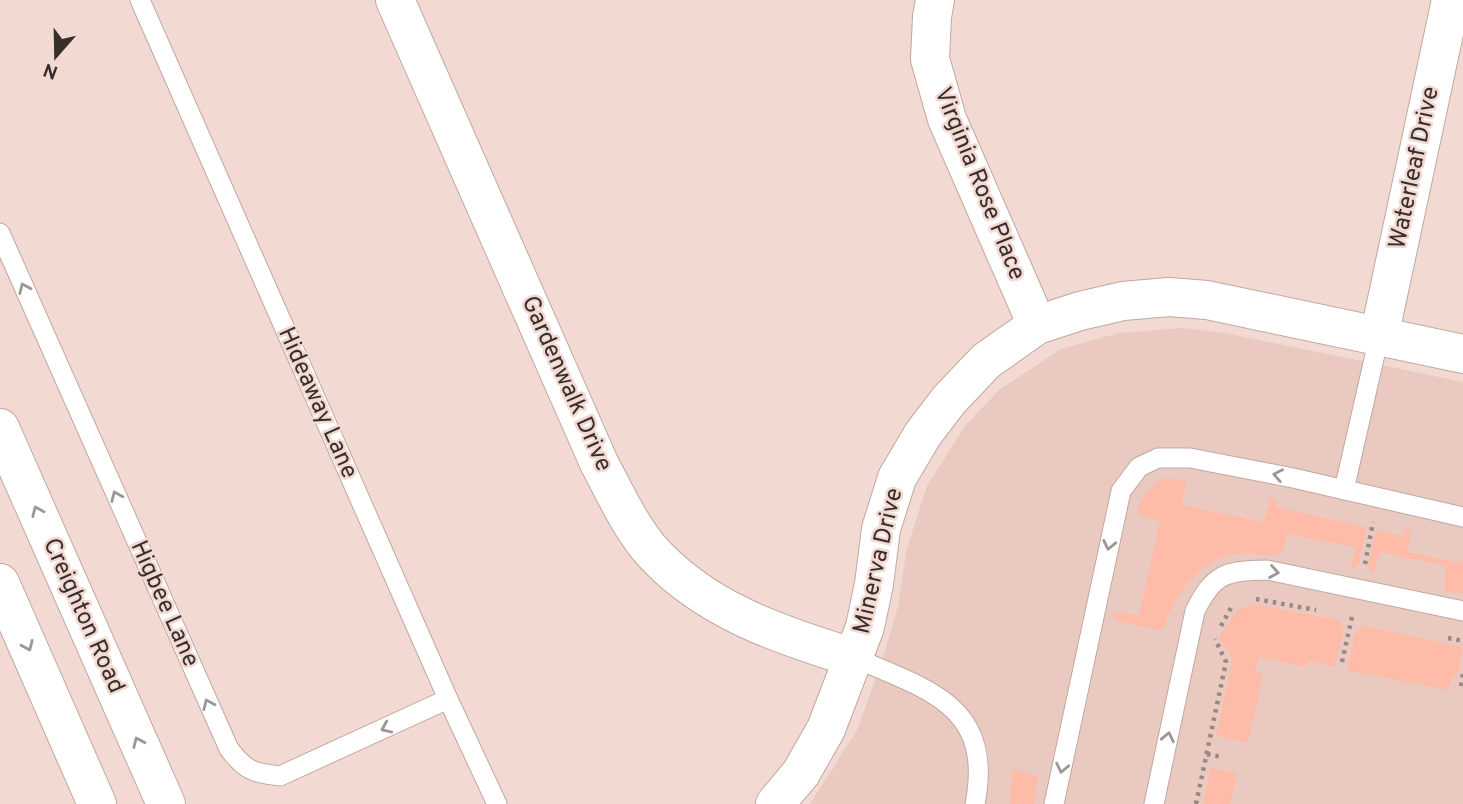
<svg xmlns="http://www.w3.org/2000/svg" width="1463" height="804" font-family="Overpass,sans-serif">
<rect width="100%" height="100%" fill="#f2d9d2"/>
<path fill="#eacac0" d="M1182,328l43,5 238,49v422h-653l47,-74 26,-72 15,-52 9,-58 20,-62 38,-60 34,-36 62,-41 58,-16z"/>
<g fill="#febba7">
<path d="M1160,479l24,1 2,5 -4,20 81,17 8,-24 6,2 -2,7 91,20 -7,37 -6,5 -2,-4 5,-18 -69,-13 -5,18c-10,7 -26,1 -38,1 -43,3 -68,39 -81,76l-5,1 -42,-9 -3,-6 3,-3 23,3 21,-94 -21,-6 -2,-5 9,-18z"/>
<path d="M1406,527l5,6 -3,19 53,11 2,-5v35l-16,-1 -3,-5 2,-21 -65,-14 -8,22 -5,-8 8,-36 28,6z"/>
<path d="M1251,604l87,16 6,8 -9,39 -27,-6 -1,6 -48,-10 -4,15 8,2 -15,69 -32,-7 17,-77 -14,-22 18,-26z"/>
<path d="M1363,626l100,21 -6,28 -7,6 -2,9 -101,-20 8,-37z"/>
<path d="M1211,768l26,6 -7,30h-27z"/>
<path d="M1012,769l26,7 -4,28h-24z"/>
</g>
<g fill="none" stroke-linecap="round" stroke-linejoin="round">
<g stroke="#c0a8a1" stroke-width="21">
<g id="service">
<path d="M140,0l308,699 49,105"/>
<path d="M0,233l229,516c17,22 24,24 51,27l168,-77"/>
<path d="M1344,490l35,-153"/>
<path d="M855,658c74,32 139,48 120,146"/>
<path d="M1054,804l67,-313 18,-24 19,-9h32l103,20 170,39"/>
<path d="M1154,804l41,-193c19,-38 30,-40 72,-41l196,41"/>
</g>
</g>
<g stroke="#c0a8a1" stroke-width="40">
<g id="minor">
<path d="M395,0l204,463c15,28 29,59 49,84 53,62 131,88 207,111"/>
<path d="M935,0l-3,17 -2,42 17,60 90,206"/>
<path d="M1379,337l72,-337"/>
<path d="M775,804l26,-31 25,-44 39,-102 9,-43 7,-55 16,-51 26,-44 26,-34 37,-39 51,-36 43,-14 43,-10 46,-4 38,3 256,54"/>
</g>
</g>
<g stroke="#c0a8a1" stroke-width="40">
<g id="tertiary">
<path d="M0,428l166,376"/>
<path d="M0,583l97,221"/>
</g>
</g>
<g stroke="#998782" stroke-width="4.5" stroke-dasharray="3.5 5" stroke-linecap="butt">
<path d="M1365,564l8,-42"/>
<path d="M1256,599l60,11"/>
<path d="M1221,626l11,-20"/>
<path d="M1448,638l15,3"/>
<path d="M1342,662l10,-45"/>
<path d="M1461,686l2,-12"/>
<path d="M1207,754l15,3"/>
<path d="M1196,804l30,-142 -11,-23"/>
</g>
<use href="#service" stroke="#fff" stroke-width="19"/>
<use href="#minor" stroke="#fff" stroke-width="38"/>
<use href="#tertiary" stroke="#fff" stroke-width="38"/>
</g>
<defs><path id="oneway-chevron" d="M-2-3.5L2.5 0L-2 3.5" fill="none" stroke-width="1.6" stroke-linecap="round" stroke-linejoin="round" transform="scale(1.75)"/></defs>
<g stroke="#9c9796">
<use href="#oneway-chevron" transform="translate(24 288) rotate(-114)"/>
<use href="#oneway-chevron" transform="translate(1278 475) rotate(-169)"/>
<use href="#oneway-chevron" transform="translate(116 496) rotate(-114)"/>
<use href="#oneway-chevron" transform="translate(37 511) rotate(-114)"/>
<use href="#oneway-chevron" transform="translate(1109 545) rotate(102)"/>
<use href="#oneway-chevron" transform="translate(1274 572) rotate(9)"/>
<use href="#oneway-chevron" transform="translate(28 646) rotate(66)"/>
<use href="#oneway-chevron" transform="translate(208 704) rotate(-114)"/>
<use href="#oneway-chevron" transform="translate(386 728) rotate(156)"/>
<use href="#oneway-chevron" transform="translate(1168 737) rotate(-78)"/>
<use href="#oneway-chevron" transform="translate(138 742) rotate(-114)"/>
<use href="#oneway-chevron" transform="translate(1062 768) rotate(102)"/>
</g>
<g text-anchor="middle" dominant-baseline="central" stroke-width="5" stroke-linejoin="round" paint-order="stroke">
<g font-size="24" fill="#382f2c" stroke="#f2d9d2">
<text transform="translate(1415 168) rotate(-78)">Waterleaf Drive</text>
<text transform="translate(979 184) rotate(68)">Virginia Rose Place</text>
<text transform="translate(566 384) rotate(66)">Gardenwalk Drive</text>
<text transform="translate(317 403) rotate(66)">Hideaway Lane</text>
<text transform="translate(879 561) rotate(-77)">Minerva Drive</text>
<text transform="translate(164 604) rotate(66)">Higbee Lane</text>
<text transform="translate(83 616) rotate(66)">Creighton Road</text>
</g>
</g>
<g transform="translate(56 56) rotate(200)" stroke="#f2d9d2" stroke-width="5" paint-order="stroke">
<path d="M0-5L12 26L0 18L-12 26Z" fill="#382f2c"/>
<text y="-10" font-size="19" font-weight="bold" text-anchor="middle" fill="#382f2c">N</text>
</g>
</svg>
